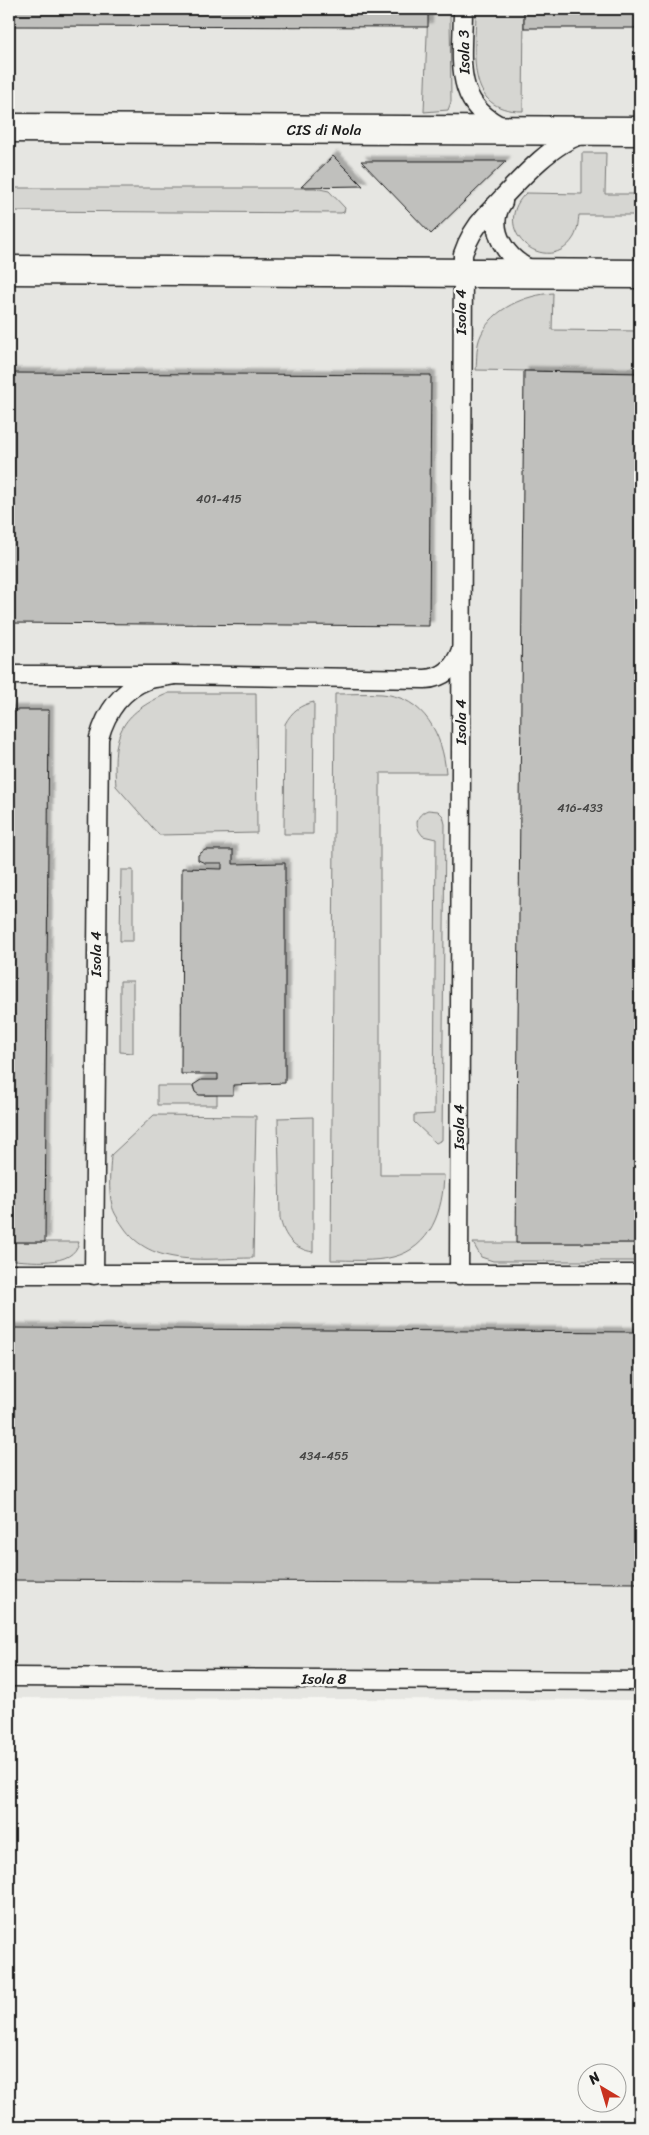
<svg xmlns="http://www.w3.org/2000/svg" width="649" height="2135" font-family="Sriracha,sans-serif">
<defs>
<filter id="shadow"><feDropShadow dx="4.5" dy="-4.5" stdDeviation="1" flood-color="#0004"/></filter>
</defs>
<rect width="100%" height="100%" fill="#f6f6f2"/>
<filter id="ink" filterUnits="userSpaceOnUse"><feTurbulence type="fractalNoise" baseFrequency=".02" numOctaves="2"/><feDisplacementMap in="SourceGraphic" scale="10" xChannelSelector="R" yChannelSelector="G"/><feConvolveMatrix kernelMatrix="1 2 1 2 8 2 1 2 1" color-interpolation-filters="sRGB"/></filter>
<g filter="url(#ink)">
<path fill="#e6e6e2" d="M9,9h631v1691l-631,-2z"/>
<g fill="#d6d6d2" stroke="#797977">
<path d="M428,9h22l1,93 -3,8 -24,2z"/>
<path d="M476,9h48l-1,102c-60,1 -47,-60 -47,-102z"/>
<path d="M582,153h24l-1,41h35v21h-61c-1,7 -1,15 -5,22 -25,42 -87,-6 -48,-44l56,1z"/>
<path d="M9,188h306l14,3 16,17 -1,4 -3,1 -332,-2z"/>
<path d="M553,293l-1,37 88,1v42l-164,-3c1,-12 0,-25 5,-35 12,-27 45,-40 72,-42z"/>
<path d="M169,693h87l1,140 -98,2 -43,-49c-4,-51 3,-72 53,-93z"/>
<path d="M335,694c15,0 31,-1 47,0 42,3 61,41 64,79h-66v402h64c-1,35 -13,73 -51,82 -19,5 -42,3 -62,3z"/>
<path d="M314,702l-1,132h-29l1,-110c7,-13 15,-19 29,-22z"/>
<path d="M428,810l10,1 5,5 2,8 -3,316 -6,3 -22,-21v-7l20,-1 2,-275 -13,-3c-9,-10 -8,-21 5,-26z"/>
<path d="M121,870h12v71h-13z"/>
<path d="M120,981h13v72l-13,-1z"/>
<path d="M157,1086h36c2,12 14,9 24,9v10h-60z"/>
<path d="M154,1115l102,1 -3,142c-45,0 -102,11 -130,-32 -4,-6 -10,-14 -11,-21 -4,-16 -2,-33 -1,-50z"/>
<path d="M313,1117v135c-19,-3 -29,-15 -33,-34l-2,-100z"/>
<path d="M9,1242h70c-6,27 -50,18 -70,18z"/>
<path d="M473,1243h167v18h-147l-12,-4z"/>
</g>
<g fill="#c0c0bd" stroke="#1c1c1c" filter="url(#shadow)">
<path d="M9,9h419v18l-419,-1z"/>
<rect x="524" y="9" width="116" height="19"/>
<path d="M333,156l30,30 -62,1z"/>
<path d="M361,161h145l-75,73z"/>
<path d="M524,371l116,2v870h-124z"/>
<path d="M9,373l422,2 -2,251 -420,-3z"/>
<path d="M9,710h40l-4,532h-36z"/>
<path d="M205,850h28v14l52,-1v220l-52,2v10h-34l-4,-3 -2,-7 8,-5h17v-6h-37l1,-206 40,1v-6h-17l-7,-3v-5z"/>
<path d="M9,1328l631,4v251l-631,-3z"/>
</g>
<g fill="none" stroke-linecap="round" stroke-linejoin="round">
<g stroke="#1c1c1c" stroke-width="21">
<g id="lane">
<path d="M463,9c0,49 -12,95 42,119"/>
<path d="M503,202c-18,26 4,60 32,69"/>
<path d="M9,675h165l251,4c19,-1 29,-11 36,-29"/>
<path d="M9,1274h631"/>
<path d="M94,1275l5,-537c7,-25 22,-48 48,-58 8,-3 18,-3 27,-5"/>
<path d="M459,1275l4,-1021c5,-15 12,-27 23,-39 25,-25 61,-70 95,-80"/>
<path d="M9,1677l631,4"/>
</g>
</g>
<g stroke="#1c1c1c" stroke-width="31">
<g id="street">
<path d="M9,128l631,3"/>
<path d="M9,270l631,4"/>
</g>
</g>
<use href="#lane" stroke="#f6f6f2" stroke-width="18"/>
<use href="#street" stroke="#f6f6f2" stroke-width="28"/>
</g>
</g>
<g text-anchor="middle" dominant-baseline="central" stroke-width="5" stroke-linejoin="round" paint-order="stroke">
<g font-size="12" fill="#454544">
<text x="219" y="499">401-415</text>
<text x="580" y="808">416-433</text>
<text x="324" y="1456">434-455</text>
</g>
<g font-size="15" fill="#1c1c1c" stroke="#f6f6f2">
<text transform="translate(464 52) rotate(-91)">Isola 3</text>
<text x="324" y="130">CIS di Nola</text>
<text transform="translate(461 312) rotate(-90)">Isola 4</text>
<text transform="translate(461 722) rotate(-90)">Isola 4</text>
<text transform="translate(96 954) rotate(-90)">Isola 4</text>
<text transform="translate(459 1127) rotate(-90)">Isola 4</text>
<text x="324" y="1679">Isola 8</text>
</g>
</g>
<rect width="649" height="2135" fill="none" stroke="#f6f6f2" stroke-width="30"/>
<rect x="15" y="15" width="619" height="2105" fill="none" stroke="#1c1c1c" stroke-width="2" filter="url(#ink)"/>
<g transform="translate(602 2088) rotate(322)"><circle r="24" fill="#f6f6f2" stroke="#9f9f9c"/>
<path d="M0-4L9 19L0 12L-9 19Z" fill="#c8321e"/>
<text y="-8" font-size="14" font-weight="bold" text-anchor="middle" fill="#1c1c1c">N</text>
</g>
</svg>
